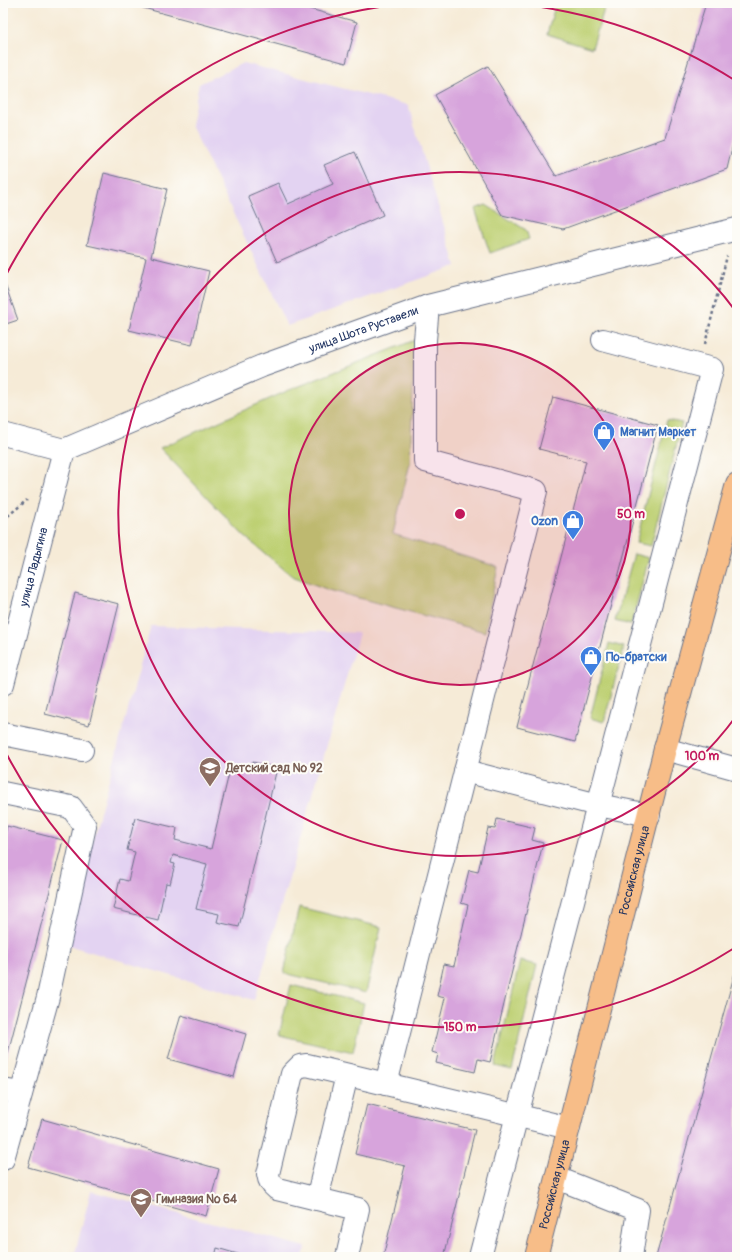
<svg xmlns="http://www.w3.org/2000/svg" width="740" height="1260" font-family="Pangolin,sans-serif">
<rect width="100%" height="100%" fill="#fdfcf7"/>
<filter id="ink" filterUnits="userSpaceOnUse"><feTurbulence type="fractalNoise" baseFrequency=".025" numOctaves="2"/><feDisplacementMap in="SourceGraphic" scale="8" xChannelSelector="R" yChannelSelector="G"/><feConvolveMatrix kernelMatrix="1 2 1 2 8 2 1 2 1" color-interpolation-filters="sRGB"/></filter>
<filter id="wash" filterUnits="userSpaceOnUse"><feTurbulence type="fractalNoise" baseFrequency=".012" numOctaves="4" result="noise"/><feDisplacementMap in="SourceGraphic" scale="16" xChannelSelector="R" yChannelSelector="G"/><feGaussianBlur stdDeviation="0.9" result="paint"/><feColorMatrix in="noise" values="0 0 0 0 0 0 0 0 0 0 0 0 0 0 0 0 0 1.4 0 .05"/><feComposite in="paint" operator="in"/></filter>
<g filter="url(#wash)">
<rect width="100%" height="100%" fill="#f6ebd7"/>
<g fill="#e3d3f2">
<path d="M243,63l165,42 48,161 -169,60 -96,-201 8,-41z"/>
<path d="M151,626l208,7 -105,367 -190,-56z"/>
<path d="M91,1191l215,56 -3,10h-229z"/>
</g>
<g fill="#bed073" stroke="#6c8068">
<path d="M556,3h50l-14,45 -45,-14z"/>
<path d="M486,205l40,25 3,9 -39,14 -15,-44z"/>
<path d="M415,340l-5,123 -17,71 105,33 -13,65 -156,-42 -37,-14 -48,-40 -84,-88 127,-57z"/>
<path d="M667,420l15,3 -31,123 -15,-3z"/>
<path d="M634,554l15,4 -18,67 -16,-4z"/>
<path d="M609,643l15,4 -20,75 -14,-4z"/>
<path d="M299,907l82,20 -15,66 -82,-20z"/>
<path d="M520,961l17,4 -25,105 -17,-4z"/>
<path d="M291,985l73,18 -11,49 -74,-17z"/>
</g>
<g id="blocks">
<g fill="#d7a4dc">
<path d="M125,3h163l69,19 -11,41z"/>
<path d="M706,3h19l12,3v121l-10,42 -164,60 -61,-14 -67,-120 53,-29 68,110 109,-38z"/>
<path d="M355,152l28,63 -106,47 -29,-66 30,-13 10,21 45,-20 -9,-19z"/>
<path d="M104,173l63,16 -16,68 58,14 -17,74 -63,-15 17,-72 -59,-13z"/>
<path d="M3,279l15,41 -15,5z"/>
<path d="M553,397l105,28 -83,317 -58,-15 69,-266 -47,-12z"/>
<path d="M75,593l44,11 -30,121 -44,-11z"/>
<path d="M253,762l24,6 -38,159 -22,-5 2,-8 -23,-5 11,-45 -34,-9 -2,8 4,1 -5,20 -4,-1 -8,37 -45,-11 7,-30 8,2 7,-29 -8,-2 8,-32 42,10 -2,12 36,9 20,-84 20,5z"/>
<path d="M497,819l38,9 -3,12 11,3 -53,219 -12,-3 -3,13 -39,-9 2,-9 -6,-2 13,-54 -8,-2 7,-32 10,2 14,-61 -7,-2 8,-33 9,2 10,-44 7,1z"/>
<path d="M7,826l56,14 -59,228 -1,-225z"/>
<path d="M737,965v286l-2,6h-79z"/>
<path d="M181,1015l65,19 -12,43 -66,-18z"/>
<path d="M367,1104l108,26 -31,127h-61l22,-91 -50,-12z"/>
<path d="M42,1119l177,50 -13,47 -178,-49z"/>
<path d="M217,1248l31,9h-33z"/>
</g>
</g>
</g>
<g filter="url(#ink)">
<use href="#blocks" fill-opacity="0" stroke="#687188" stroke-width="1"/>
<g fill="none" stroke-linecap="round" stroke-linejoin="round">
<g stroke="#687188" stroke-width="24">
<g id="minor">
<path id="s1" d="M3,434l61,16 198,-84 166,-60 309,-77"/>
<path id="s2" d="M3,684l61,-234"/>
<path d="M3,734l79,16"/>
<path d="M665,749l72,20"/>
<path d="M465,771l133,34 51,10"/>
<path d="M3,793l68,14 14,19 -37,171 -45,162"/>
<path d="M386,1084l150,-593 -111,-30v-121l3,-34"/>
<path d="M3,1090l18,3"/>
<path d="M557,1178l81,32 -7,47"/>
<path d="M317,1199l30,-124"/>
<path d="M347,1257l11,-48 -81,-20c-6,-5 -8,-8 -9,-15l24,-100 8,-8 7,-1 262,63"/>
<path d="M480,1257l232,-888 -109,-29"/>
</g>
</g>
<g stroke="#687188" stroke-width="24">
<g id="major">
<path id="s3" d="M536,1257l129,-508 72,-265"/>
</g>
</g>
<g stroke="#687188" stroke-width="2.5" stroke-dasharray="3 3" stroke-linecap="butt">
<path d="M705,344l22,-88"/>
<path d="M3,520l24,-20"/>
</g>
<use href="#minor" stroke="#fff" stroke-width="22"/>
<use href="#major" stroke="#f7bd88" stroke-width="22"/>
</g>
</g>
<circle cx="460" cy="514" r="171" fill="#c2185b" fill-opacity=".12"/>
<g fill="none" stroke="#c2185b" stroke-width="2">
<circle cx="460" cy="514" r="171"/>
<path d="M737 715A342 342 0 1 1 737 313"/>
<path d="M736 947A513 513 0 0 1 5 751M5 277A513 513 0 0 1 411 3M509 3A513 513 0 0 1 736 81"/>
</g>
<defs>
<g id="shop-pin" transform="scale(1.15)"><path d="M0 17L-7.5 6A9.5 9.5 0 1 1 7.5 6Z" fill="#3f7fe0" stroke="#fdfcf7"/><path d="M-5-2.5h2.3a2.7 3.5 0 0 1 5.4 0H5L5.5 6h-11ZM-1.5-2.5h3a1.5 2.3 0 0 0-3 0Z" fill="#fff"/></g>
<g id="school-pin" transform="scale(1.15)"><path d="M0 17L-7.5 6A9.5 9.5 0 1 1 7.5 6Z" fill="#8d6e63" stroke="#fdfcf7"/><path d="M0-5L7-2L0 1L-7-2ZM-4 1L0 2.5L4 1V4Q0 6-4 4Z" fill="#fff"/></g>
</defs>
<g fill-rule="evenodd">
<use href="#shop-pin" x="604" y="432"/>
<use href="#shop-pin" x="573" y="521"/>
<use href="#shop-pin" x="591" y="657"/>
<use href="#school-pin" x="210" y="768"/>
<use href="#school-pin" x="141" y="1199"/>
</g>
<g text-anchor="middle" dominant-baseline="central" stroke-width="4" stroke-linejoin="round" paint-order="stroke">
<g font-size="12" fill="#1b2f5e" stroke="#fdfcf7">
<text stroke="none"><textPath href="#s1" startOffset="386">улица Шота Руставели</textPath></text>
<text stroke="none"><textPath href="#s2" startOffset="121">улица Ладыгина</textPath></text>
<text stroke="none"><textPath href="#s3" startOffset="399">Российская улица</textPath></text>
<text stroke="none"><textPath href="#s3" startOffset="75">Российская улица</textPath></text>
</g>
<g font-size="12" font-weight="bold" fill="#366cbe" stroke="#fdfcf7" text-anchor="start">
<text x="620" y="432">Магнит Маркет</text>
<text x="558" y="521" text-anchor="end">Ozon</text>
<text x="606" y="657">По-братски</text>
</g>
<g font-size="12" font-weight="bold" fill="#785e54" stroke="#fdfcf7" text-anchor="start">
<text x="226" y="768">Детский сад № 92</text>
<text x="156" y="1199">Гимназия № 64</text>
</g>
</g>
<circle cx="460" cy="514" r="6" fill="#c2185b" stroke="#fdfcf7" stroke-width="2"/>
<g font-size="12" text-anchor="middle" font-weight="bold" fill="#c2185b" stroke="#fdfcf7" stroke-width="4" stroke-linejoin="round" paint-order="stroke">
<text x="631" y="518">50 m</text>
<text x="702" y="760">100 m</text>
<text x="460" y="1031">150 m</text>
</g>
<rect width="740" height="1260" fill="none" stroke="#fdfcf7" stroke-width="16"/>
</svg>
